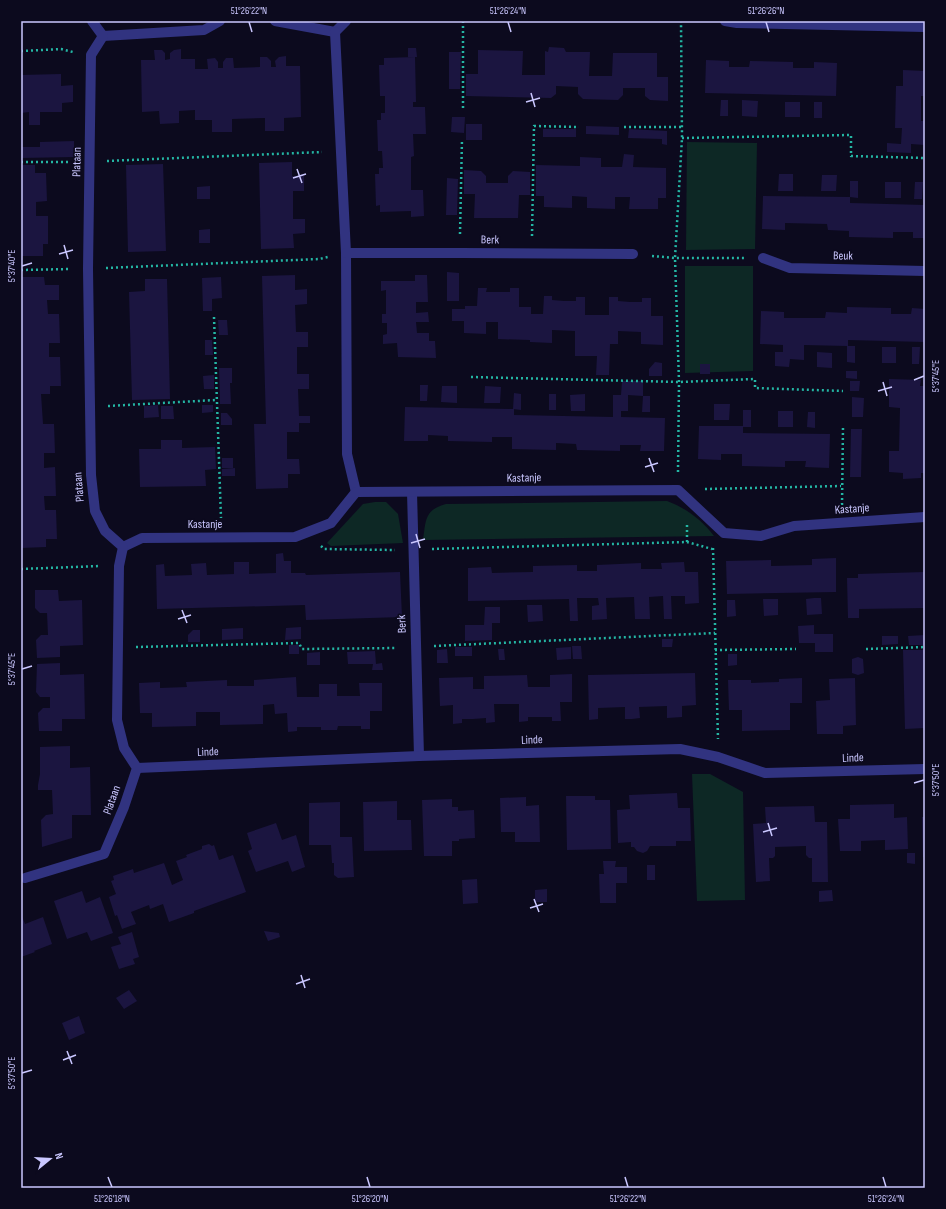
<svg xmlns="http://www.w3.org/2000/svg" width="946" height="1209" font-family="'Sofia Sans Condensed',sans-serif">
<rect width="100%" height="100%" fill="#0c0a1e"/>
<g fill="#0d2825">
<path d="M687,142l70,1 -2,106 -69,1z"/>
<path d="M685,266h68v105l-68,2z"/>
<path d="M667,501c19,7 35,19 47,35l-291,4c3,-19 1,-30 23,-36z"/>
<path d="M375,502h11l12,12 5,29 -72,3 -4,-3 36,-39z"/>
<path d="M692,774h18l33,18 2,108 -48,1z"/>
</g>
<g fill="#1b1540">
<path d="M549,47l15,1 2,4h24l-1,24h23l1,-23h44v24h11v24l-18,-1 -5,-4v-8h-22v7l-5,5 -35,-1 -5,-5v-7l-22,-1v8l-5,4 -85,-2v-22h12v-24l45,1 -1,24h23v-24l3,1z"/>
<path d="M408,48h8l1,9h-9z"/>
<path d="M181,49v10h14v10h13l-1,-10 8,-1 3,4v6h5v-6l3,-4h7l1,10 26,-1v-10h7l4,4v6h5l-1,-6 4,-4 7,-1v10h14l1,51 -17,1v13h-19v-13l-33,1v13h-20v-12h-17v-10l-16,1v12l-19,1 -1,-13 -17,1 -1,-52h14l-1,-10h8l3,3v7l5,-1v-6l4,-3z"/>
<path d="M449,52h12l-1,37h-11z"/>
<path d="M415,57l1,45h-3v5h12l1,27h-13l1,22 -3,1v33h12l1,26 -13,1v-6l-31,1v-7l-4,1 -1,-32h4v-6h4l-1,-17h-4l-1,-31h4v-7h4v-17h-5l-1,-31h5v-7z"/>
<path d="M706,60l23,1v6h20l1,-6 43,1v6h21v-6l23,1 -1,33 -131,-3z"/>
<path d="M903,70l22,1v25h-4v25h4v24l-14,-1v9l-24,-1v-9l14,1 1,-16h-7l1,-42h7z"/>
<path d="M61,74v12l12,-1v17l-11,1v9h-22v13h-11v-13l-8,1v-38z"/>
<path d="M721,100h7v16h-8z"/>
<path d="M742,100l16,1 -1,16 -15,-1z"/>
<rect x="785" y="102" width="15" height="15"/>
<rect x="814" y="102" width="8" height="16"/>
<path d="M452,117h13l-1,16 -13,-1z"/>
<rect x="466" y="124" width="16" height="16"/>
<path d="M586,126l33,1v8l-33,-1z"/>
<rect x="543" y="129" width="33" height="8"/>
<path d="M629,129l38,2v14l-5,-1v-5l-34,-1z"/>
<path d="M74,141v16l-53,1v-11h19v-5z"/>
<path d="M624,154l10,1 -1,12 33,1v30h-8v11h-29l1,-12h-15v12l-28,-1v-11l-15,-1v12l-28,-1v-11h-8v-31l44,1v-9l21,1v9h21z"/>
<path d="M292,162v14h12v15h-11v28h12v14l-12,1 1,14 -33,1 -2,-86z"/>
<path d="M163,164l3,87 -38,1 -2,-87z"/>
<path d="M21,165h14v8h11l1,28 -11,1v14h12v28h-5v12h-21z"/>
<path d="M464,170l17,1 5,5v7h22v-7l5,-5 17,1v23h-11l-1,23h-44l1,-24h-11z"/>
<path d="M779,174h14v17h-15z"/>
<path d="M822,175h15l-1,16h-15z"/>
<path d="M447,178l11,1 -1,36h-11z"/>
<path d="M850,181h8v17l-8,-1v6l75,2v33h-12v-6h-20v6l-44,-1v-6l-21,-1 -1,-6 -42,-1v7l-23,-1 1,-33 87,1z"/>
<rect x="885" y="182" width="16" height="16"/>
<path d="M915,182h8l-1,17h-8z"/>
<path d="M210,186v13h-13v-12z"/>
<path d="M210,229v14h-11v-13z"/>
<path d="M447,272l12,1v28h-12z"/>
<path d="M295,275v15l12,-1v15l-12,1 1,27h12v15h-11v27h12v15h-11l1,27h11v7h-11v9h-12v27h12l1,15h-12v14l-32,1 -2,-65h12l-4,-148z"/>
<path d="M415,275h12l1,27h-12v11l12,-1 1,10h-13l1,11h12v8h6l1,17 -38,-1 -1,-14 -14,1v-9l4,-1v-11h-5v-9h4v-24l-5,1v-10h34z"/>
<path d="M21,277h23l1,8h14v15h-12l1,14h11l1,29h-11v14h11l1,29h-11v8h-9l2,30h11l1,29h-11v15l11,-1 1,29h-12l1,14h11l1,29h-11v8l-25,1z"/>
<path d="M221,277l1,21 -10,1v12h-9l-1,-33z"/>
<path d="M145,279h22l3,120 -38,1 -3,-108 16,-1z"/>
<path d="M478,288h9l-1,4h24v-4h9v19h12v7h12l1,-18h8v4l12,1h12v-4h9v18h24v-18h9v4l12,1h12v-4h9v18h12v29l-22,-1v-12l-23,-1v13h-8l-1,31h-13l1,-19h-22v-25l-23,-1v13l-22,-1v-2l-32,-1v-17h-12v12l-22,-1v-12h-12v-12h13v-3h12z"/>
<path d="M847,307l44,1v6h20l1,-6 13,1v33l-77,-2v6h7v17l-8,-1v-16l-43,-1v15l-14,-1 -1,8 -14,-1v-14h8v-7l-23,-1 1,-33 23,1v6h41l1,-6 21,1z"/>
<path d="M218,320h9l1,15h-9z"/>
<path d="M205,340h7l1,15h-8z"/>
<rect x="882" y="347" width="14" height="16"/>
<path d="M912,347h8l-1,17h-7z"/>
<path d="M817,352l15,1v15l-15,-1z"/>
<path d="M655,362l7,1v13h-13v-7z"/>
<rect x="700" y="364" width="10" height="10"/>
<path d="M219,368h13v15h-2l1,21h-11z"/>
<path d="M846,371h11v8l-11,-1z"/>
<path d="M214,375v14h-10l-1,-13z"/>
<path d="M889,379l32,1 -1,6h5v87h-4v5l-18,1v-6l-14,-1v-21h10l1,-43 -11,-1z"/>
<path d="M622,381h21v15h7v16h-8l1,-16 -15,-1v16h-7v6l44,1 -1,33h-24l1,-6h-21v6l-43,-1 -1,-6 -20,-1v7l-44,-1v-12h-20v5l-44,-1v-5l-20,-1v6h-24l1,-34 109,2v6l99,2v-22h8z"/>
<path d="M850,381h10l-1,10h-9z"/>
<path d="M420,385h8l-1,16h-7z"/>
<path d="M442,386h15v17l-16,-1z"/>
<path d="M485,386l16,1 -1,16h-16z"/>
<path d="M514,393l7,1v16l-8,-1z"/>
<rect x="549" y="394" width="7" height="16"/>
<path d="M585,394v17h-14l-1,-16z"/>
<path d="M852,397l12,1 -1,19h-11z"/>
<path d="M714,404h16l-1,16h-15z"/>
<path d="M158,405l1,12 -15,1v-12z"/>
<path d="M202,405h11v7l-11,1z"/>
<path d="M161,406h12l1,13h-13z"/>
<path d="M743,410h8v17h-8v6l87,1 -1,34 -24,-1 1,-6h-21v6l-43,-1v-12h-21v6l-23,-1 1,-33h44z"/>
<rect x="778" y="411" width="15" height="16"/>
<path d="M808,412h7v16l-8,-1z"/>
<path d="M221,413h6l5,6v6h-11z"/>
<path d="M851,429h11l-1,48h-11z"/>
<path d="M161,440h21v8l33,-1 1,22 -11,1 1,16 -66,1 -1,-38h22z"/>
<rect x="222" y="458" width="11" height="10"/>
<path d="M235,468v8h-13v-7z"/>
<path d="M283,553l1,8h7v12h14l1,2 94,-3 2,45 -96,3 -1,-15 -148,4 -1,-44 8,-1 1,12 27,-1 -1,-11 15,-1 1,12 27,-1v-12h15v12l27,-1v-19z"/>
<path d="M836,558v34l-109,2 -1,-33 45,-1v6l41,-1v-6z"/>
<path d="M684,562l1,10h13l1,31 -14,1v-8h-14l1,23h-8l-1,-23 -14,1 1,22h-15l-1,-22 -28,1 1,21 -15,1v-14l7,-1 -1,-7h-21l1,23h-8l-1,-22 -101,2v-33l23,-1 1,6 41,-1v-6l44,-1v6h20v-6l44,-2v6h21l-1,-6z"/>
<path d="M925,572v36l-66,1v9h-11l-1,-40h11v-4z"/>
<path d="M35,590h23l1,11 23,-1 1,45 -23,1v11l-23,1 -1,-18 5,-5h7l-1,-22h-7l-5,-5z"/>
<path d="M814,598h7l1,16 -15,1 -1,-16z"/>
<path d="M763,599h15v16l-14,1z"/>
<path d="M727,600h8l1,16 -9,1z"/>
<path d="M527,605h15l1,16 -15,1z"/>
<path d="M485,607h15v16h-8v17l-27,1v-16h19z"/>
<path d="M814,625v9h19v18h-18v-9h-16l-1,-17z"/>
<path d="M301,627v12l-16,1 1,-12z"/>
<path d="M243,628v11l-21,1v-11z"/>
<path d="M193,630h7v12h-12v-7z"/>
<path d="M925,635v10h-16l-1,-9z"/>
<path d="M882,636h16v8l-16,1z"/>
<path d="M662,639h11l-1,8h-10z"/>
<rect x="289" y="645" width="10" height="9"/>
<path d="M572,646h9l1,13h-9z"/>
<rect x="455" y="647" width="17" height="9"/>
<path d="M571,647v12l-14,1 -1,-12z"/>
<path d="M447,649l1,14h-11v-13z"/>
<path d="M498,649h6l1,11h-6z"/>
<path d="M903,650h22v78l-20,1z"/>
<path d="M375,651l1,13 6,-1 1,7h-11l1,-6h-25l-1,-12z"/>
<path d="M320,652v13h-13v-12z"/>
<path d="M728,654h9v11l-9,1z"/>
<path d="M858,657l5,2 1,14 -6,2 -6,-2v-14z"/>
<path d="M60,663v12l24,-1 1,45h-23v12h-23l-1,-18 5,-5h7v-11h-10l-4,-5 1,-28z"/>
<path d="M695,673l1,32 -14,1v11l-15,1v-12l-28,1 1,11 -8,1h-7v-12l-27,1v11l-9,1 -1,-45z"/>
<path d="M572,674v28h-12l1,19h-9v-4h-24v4l-9,1v-18h-25l1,18 -9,1v-5l-13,1h-11v4l-9,1v-19l-13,1 -1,-28 34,-1v12h11v-13l43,-1 1,12h22v-12z"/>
<path d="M296,677l1,20h22v-13h18v12h23l-1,-13h23v28h-12v18h-9v-3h-23l-1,4h-16v-3h-24v4l-9,1 -1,-19 -12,1 -1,-10 -11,1v19l-43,1v-13h-24v14l-44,1v-14h-12l-1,-30 21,-1v6l27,-1 -1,-5 41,-2v6h27v-6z"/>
<path d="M802,678v25h-12v27l-48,1v-21h-13l-1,-30h23v3l28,-1v-3z"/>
<path d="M855,678l1,47 -13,1v8h-26l-1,-33 14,-1 -1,-21z"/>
<path d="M70,746v22l20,-1 1,48h-19v23l-30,9 -1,-27 5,-5 7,-1 -1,-24h-14v-5l2,-11v-27z"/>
<path d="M677,793l1,15h12l1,33h-15v5h-26l-3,5 -4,2 -6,-2 -3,-4h-3v-5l-13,1 -1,-33 13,-1 -1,-14z"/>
<path d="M566,796h29v4h15l1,49 -44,1z"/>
<path d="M526,797v9l13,-1 1,37h-25v-10h-14l-1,-34z"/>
<path d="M452,799v8h6v4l16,-1 1,28 -16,1v2h-7v15h-28l-2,-56z"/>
<path d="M397,801v19h14l1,30 -48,1 -1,-49z"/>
<path d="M340,802v35h12l2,40 -16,1 -4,-3v-12h-2l-1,-18h-22v-42z"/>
<path d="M894,804v14l13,-1 1,32 -23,1v-10l-24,1v10h-21l-2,-32h12v-14z"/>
<path d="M814,806l1,16h12l1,60h-16v-24h-3l-3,-3v-9l-31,1v9l-2,2h-4l1,23 -14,1 -3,-58 13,-1 -1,-16z"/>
<path d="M922,817h3v40h-2z"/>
<path d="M276,823l6,17 14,-5 9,32 -13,5 -4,-11 -32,11 -8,-21 4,-2 -5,-16z"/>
<path d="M209,844l3,2 2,-1 5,15 14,-5 13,37 -52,19v2l-25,9 -6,-18 -13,5 -1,-4 -18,7 5,12 -14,5 -5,-14 -2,1 -6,-19 7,-3 -5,-13 3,-1 -1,-4 20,-7 1,4 30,-10 8,22 11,-5 -7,-19 11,-4 -1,-2 16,-6v-3z"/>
<path d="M907,853h8v11l-8,-1z"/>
<path d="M603,861h13l-1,6h12v16h-11v20h-16l-1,-29h5z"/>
<rect x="647" y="865" width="8" height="15"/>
<path d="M477,879l1,24 -15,1 -1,-24z"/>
<path d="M547,889v13h-12v-12z"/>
<path d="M832,890l1,11 -14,1v-11z"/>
<path d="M82,891l4,12 14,-6 13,36 -22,8 -4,-9 -20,7 -13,-38z"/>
<path d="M21,914l4,10 18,-7 9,27 -18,7 1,1 -14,5z"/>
<path d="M264,931l15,2 1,4 -12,4z"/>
<path d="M132,932l7,25 -6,2 2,5 -16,5 -8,-22 10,-3 -3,-7z"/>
<path d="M129,990l8,11 -13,8 -8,-11z"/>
<path d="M79,1016l6,17 -16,7 -7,-17z"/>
</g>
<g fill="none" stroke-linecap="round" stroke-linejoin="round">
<g stroke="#24b6a4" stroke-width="2.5" stroke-dasharray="2 3" stroke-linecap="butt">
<path d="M21,51l40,-2 12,3"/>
<path d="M463,108v-87"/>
<path d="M624,127h58"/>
<path d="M682,138l169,-3v21l74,2"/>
<path d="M107,161l215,-9"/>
<path d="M21,162h49"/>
<path d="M460,234l2,-95"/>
<path d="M532,236l2,-110 45,1"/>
<path d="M652,256l23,2h70"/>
<path d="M106,268l213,-9 9,-2"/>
<path d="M21,270l50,-1"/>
<path d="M214,317l7,201"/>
<path d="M471,377l208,5 76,-3v9l88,3"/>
<path d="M108,406l108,-6"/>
<path d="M678,472l1,-90 -4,-124 7,-120 -1,-117"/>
<path d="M705,489l136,-3"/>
<path d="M842,505l1,-78"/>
<path d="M687,542v-18"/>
<path d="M321,546l3,3 71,1"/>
<path d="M713,548l5,191"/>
<path d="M432,549l255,-7 25,7"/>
<path d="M21,569l79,-3"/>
<path d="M434,646l281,-13"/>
<path d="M136,647l163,-4 3,6 95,-1"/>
<path d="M866,649l59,-2"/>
<path d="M715,650l81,-1"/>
</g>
<g stroke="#313380" stroke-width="10">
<path d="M275,21l60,11 11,-11"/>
<path d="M725,21l12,2 188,4"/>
<path d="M335,32l11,221 1,201 9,38"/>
<path d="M103,36l101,-6 16,-9"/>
<path d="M346,253h114l173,1"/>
<path d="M763,258l27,10 135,3"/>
<path d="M412,492l7,264"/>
<path d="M123,547l19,-9 153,-1 36,-14 25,-31 322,-2 46,43 37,3 33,-10 131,-9"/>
<path d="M137,768l282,-12 261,-7 38,8 47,16 160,-4"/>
<path d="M25,878l79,-24 20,-47 13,-39 -13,-20 -7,-28 2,-154 4,-19 -18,-16 -10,-20 -4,-36 -3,-206 3,-214 12,-19 -11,-15"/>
</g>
</g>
<path fill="none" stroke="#cac7ff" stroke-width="1.5" d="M249,22l3,10M508,22l3,10M766,22l3,10M531,93l4,14M526,102l14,-4M297,169l5,14M293,178l13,-4M64,245l4,14M59,254l14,-4M22,266l10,-3M914,380l10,-4M883,382l4,14M878,391l14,-4M649,458l5,14M645,467l13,-4M416,534l4,14M411,543l14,-4M182,610l5,13M178,619l13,-4M22,669l10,-3M914,783l10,-3M768,823l4,13M763,832l14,-4M534,899l5,13M530,908l13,-4M301,975l4,13M296,984l14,-5M67,1051l5,13M63,1060l13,-5M22,1073l10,-3M108,1177l4,10M367,1177l3,10M625,1177l3,10M883,1177l3,10"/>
<g text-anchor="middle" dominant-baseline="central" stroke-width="3.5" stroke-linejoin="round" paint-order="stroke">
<g font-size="12" fill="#cac7ff" stroke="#0c0a1e">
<text transform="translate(77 162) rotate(-89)">Plataan</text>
<text transform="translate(490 240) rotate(1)">Berk</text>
<text transform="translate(843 256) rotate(1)">Beuk</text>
<text transform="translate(524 478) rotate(-1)">Kastanje</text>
<text transform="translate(79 487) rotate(-95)">Plataan</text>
<text transform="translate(852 509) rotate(-4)">Kastanje</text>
<text x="205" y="524">Kastanje</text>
<text transform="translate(402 624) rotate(-92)">Berk</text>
<text transform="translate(532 740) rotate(-2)">Linde</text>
<text transform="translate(208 752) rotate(-2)">Linde</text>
<text transform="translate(853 758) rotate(-2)">Linde</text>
<text transform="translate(112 800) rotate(-70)">Plataan</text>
</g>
</g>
<rect width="946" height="1209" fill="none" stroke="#0c0a1e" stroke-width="44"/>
<g transform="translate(50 1159) rotate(72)" stroke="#0c0a1e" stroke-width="3" paint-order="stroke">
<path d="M0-3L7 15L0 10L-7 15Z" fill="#cac7ff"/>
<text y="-6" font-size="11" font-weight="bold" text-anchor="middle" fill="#cac7ff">N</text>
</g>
<rect x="22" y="22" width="902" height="1165" fill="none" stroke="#cac7ff" stroke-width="1.5"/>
<g font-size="10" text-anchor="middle" fill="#cac7ff">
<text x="249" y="14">51°26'22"N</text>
<text x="508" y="14">51°26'24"N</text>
<text x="766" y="14">51°26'26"N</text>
<text transform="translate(11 266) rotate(-90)" y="4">5°37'40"E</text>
<text transform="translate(935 376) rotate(-90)" y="4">5°37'45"E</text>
<text transform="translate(11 669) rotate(-90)" y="4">5°37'45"E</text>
<text transform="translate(935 780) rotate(-90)" y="4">5°37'50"E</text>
<text transform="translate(11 1073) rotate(-90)" y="4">5°37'50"E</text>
<text x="112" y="1202">51°26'18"N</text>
<text x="370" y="1202">51°26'20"N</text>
<text x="628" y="1202">51°26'22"N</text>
<text x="886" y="1202">51°26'24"N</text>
</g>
</svg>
